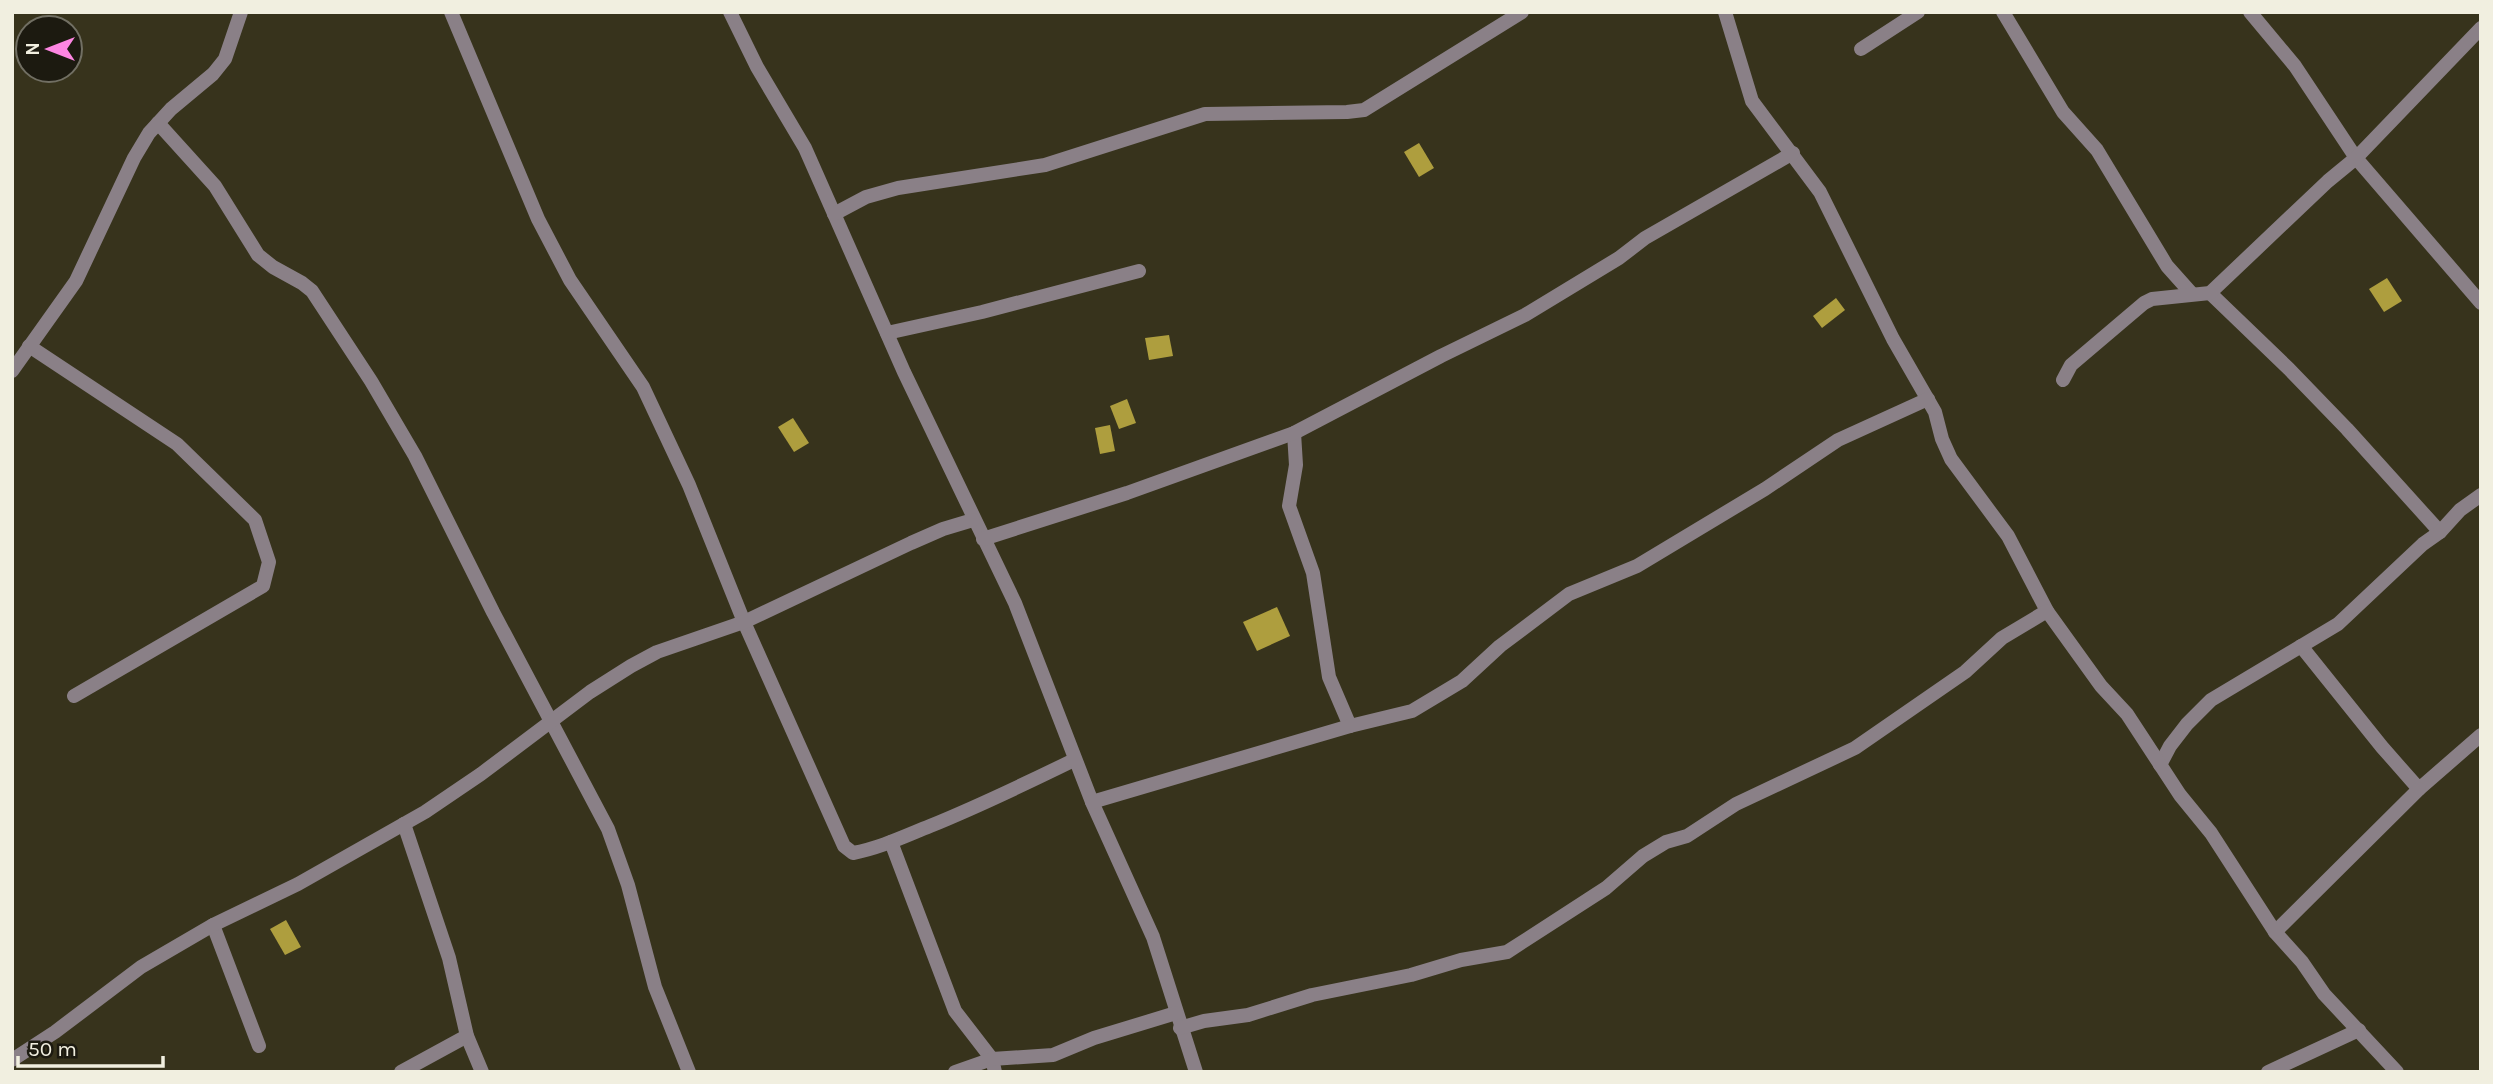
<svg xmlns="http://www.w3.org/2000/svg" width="2493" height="1084" font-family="Karla,sans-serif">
<rect width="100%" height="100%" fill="#37331c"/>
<g fill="#ae9e3e">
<path d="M1419,143l15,25 -15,9 -15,-25z"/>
<path d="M2387,278l15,23 -18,11 -15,-23z"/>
<path d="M1836,298l9,12 -23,18 -9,-12z"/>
<path d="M1169,335l4,21 -24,4 -4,-22z"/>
<path d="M1127,399l9,24 -17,6 -9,-23z"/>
<path d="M793,418l16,25 -15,9 -16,-25z"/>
<path d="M1110,425l5,26 -15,3 -5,-26z"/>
<path d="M1277,607l13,29 -33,15 -14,-29z"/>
<path d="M286,920l15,27 -16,8 -15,-26z"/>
</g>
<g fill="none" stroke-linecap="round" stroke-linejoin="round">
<g stroke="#8a8087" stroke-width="14">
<path d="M451,12l87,207 32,61 73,107 46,98 55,137 100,224 9,7c27,-5 52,-17 77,-27 49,-20 97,-43 144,-66"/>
<path d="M730,12l27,55 48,81 99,224 111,231 77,199 61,135 43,135"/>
<path d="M1725,12l27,89 68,91 73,147 42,73 7,27 9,20 57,77 39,75"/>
<path d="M2003,12l60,100 34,38 70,116 25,28"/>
<path d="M2250,12l45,54 61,92 125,145"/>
<path d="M1861,49l57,-37"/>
<path d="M158,123l57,63 43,69 15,12 29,16 10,8 59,90 44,75 78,156 115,217 20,56 27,102 34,85"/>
<path d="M834,214l32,-17 32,-9 147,-23 160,-51 142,-2 17,-2 158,-98"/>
<path d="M2210,293l79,76 58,60 93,103"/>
<path d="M887,333l95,-21 157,-41"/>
<path d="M29,346l148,98 78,76 14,42 -6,24 -189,110"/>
<path d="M12,371l64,-90 58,-123 15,-25 22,-24 42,-35 12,-15 16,-47"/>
<path d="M2063,380l8,-15 73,-62 8,-4 58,-6 118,-112 28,-23 125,-130"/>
<path d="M1294,433l2,32 -7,41 24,67 16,104 21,49"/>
<path d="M983,539l144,-46 167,-60 147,-77 84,-41 94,-57 26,-20 148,-85"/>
<path d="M2301,646l81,101 37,42 62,-54"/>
<path d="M2160,765l10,-19 17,-22 24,-24 127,-76 85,-80 17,-12 20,-22 21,-15"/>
<path d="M1092,802l258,-76 62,-15 50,-30 38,-35 69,-52 68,-28 128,-77 73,-49 90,-41"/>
<path d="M404,824l45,134 18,78 15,36"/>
<path d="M891,842l64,169 37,48 3,13"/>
<path d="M213,925l46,121"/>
<path d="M2275,932l144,-143"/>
<path d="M1180,1028l24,-7 44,-6 64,-20 99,-20 50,-15 46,-8 99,-64 37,-32 23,-14 21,-6 49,-32 119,-56 110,-76 37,-34 45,-27 54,75 26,28 53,81 31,38 64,99 27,30 22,32 73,78"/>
<path d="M12,1060l43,-28 86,-65 72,-42 85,-41 127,-72 56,-38 109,-82 41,-26 26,-14 87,-30 167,-79 32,-14 30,-9"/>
<path d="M401,1072l66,-36"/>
<path d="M955,1072l37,-13 61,-4 41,-17 82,-25"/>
<path d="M2268,1072l91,-42"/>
</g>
</g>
<rect width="2493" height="1084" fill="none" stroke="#f1efe0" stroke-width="28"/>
<g transform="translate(49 49) rotate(270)"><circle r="33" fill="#1c1a10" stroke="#716f63" stroke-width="2"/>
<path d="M0-5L12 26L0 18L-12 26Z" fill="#fd86e2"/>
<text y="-10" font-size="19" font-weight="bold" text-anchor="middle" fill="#f1efe0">N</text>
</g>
<path d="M18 1056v10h145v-10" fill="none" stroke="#f1efe0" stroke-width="3.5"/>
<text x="28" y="1056" font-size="21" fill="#f1efe0" stroke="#1c1a10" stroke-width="5" paint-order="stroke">50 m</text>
</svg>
